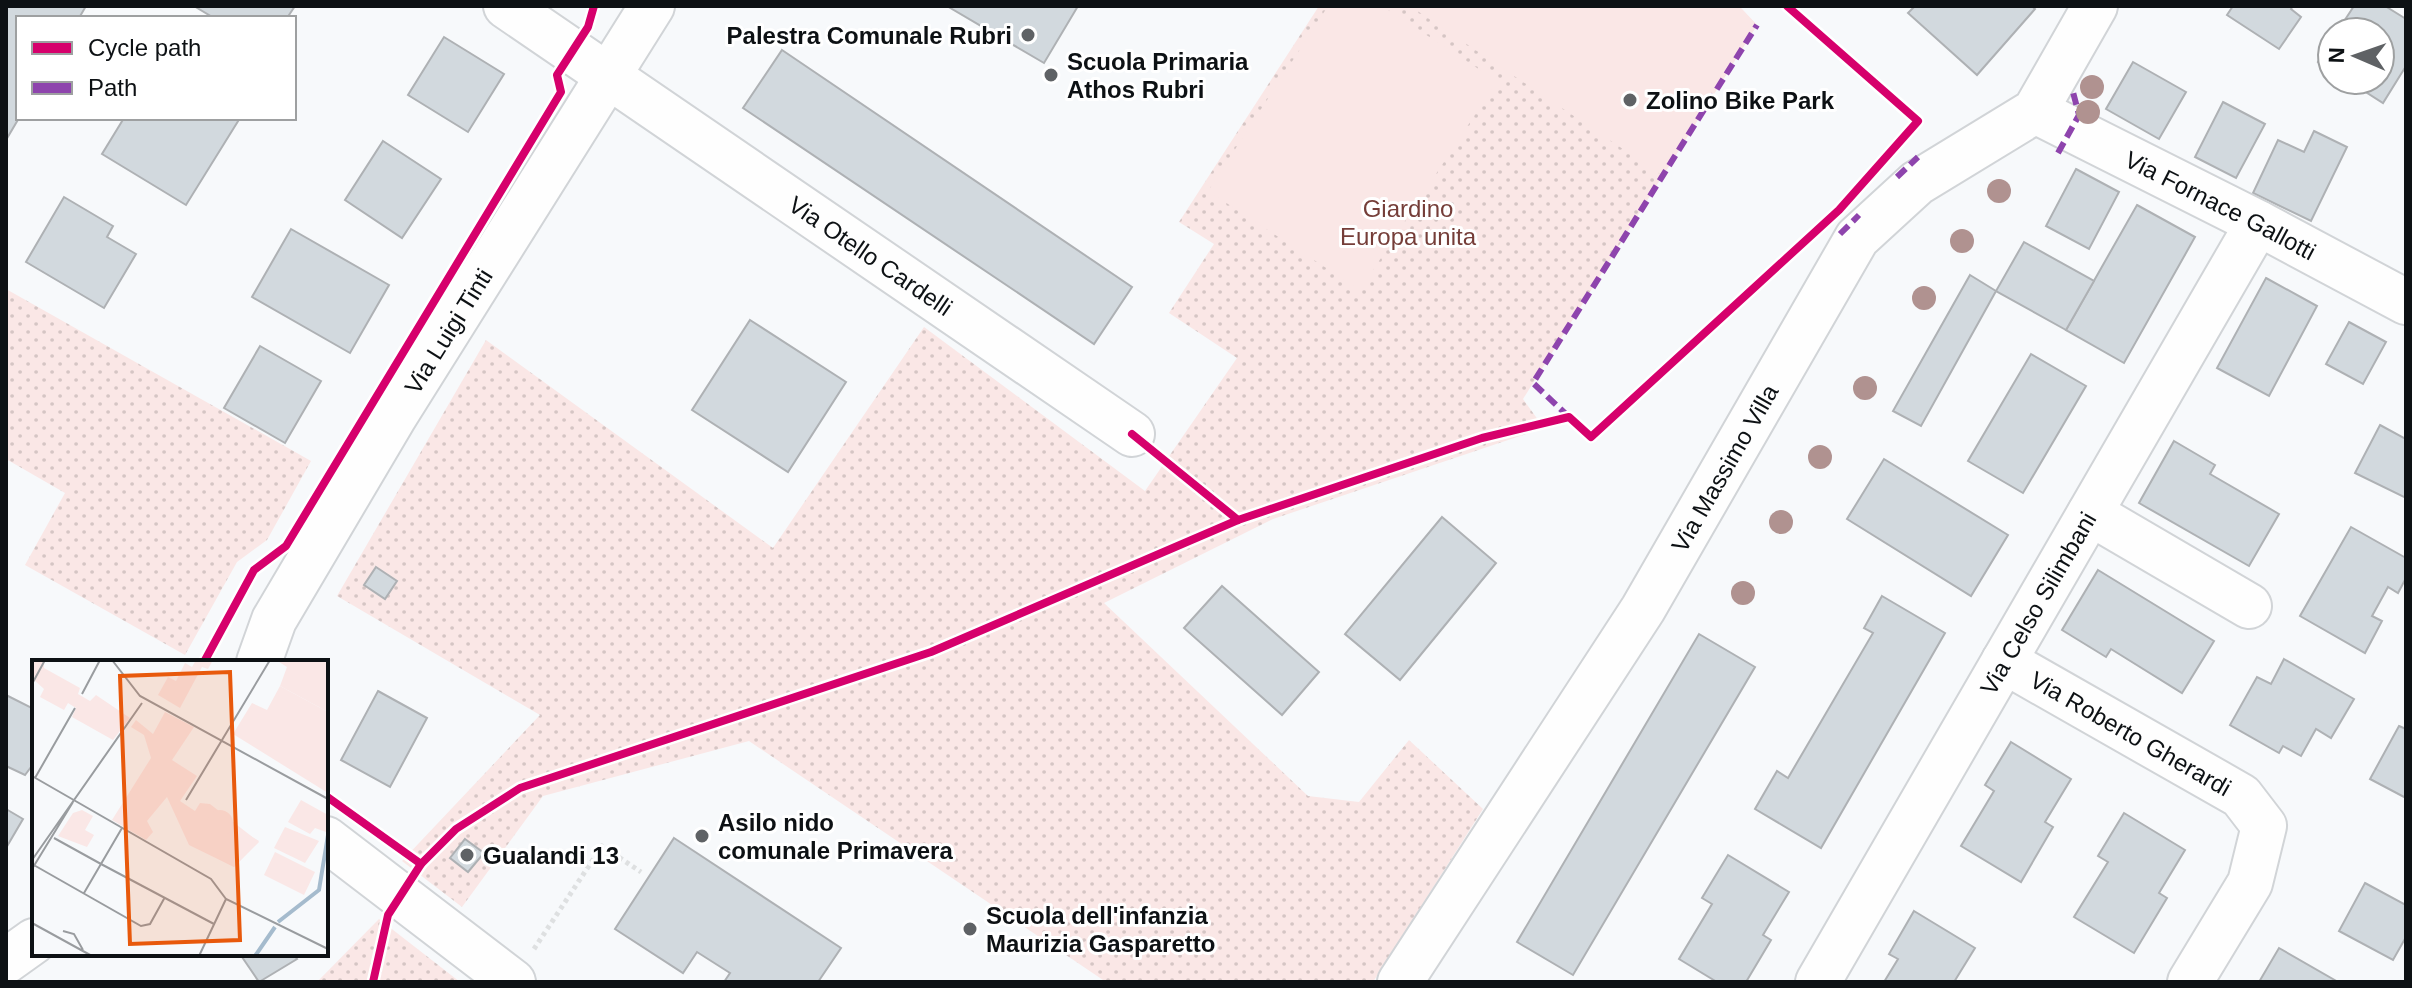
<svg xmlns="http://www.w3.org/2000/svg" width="2412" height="988" font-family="Arial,sans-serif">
<defs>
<pattern id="green-dots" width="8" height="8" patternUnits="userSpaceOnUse" patternTransform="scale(2)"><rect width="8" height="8" fill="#fae7e6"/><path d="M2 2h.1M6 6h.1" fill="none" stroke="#d5c5c4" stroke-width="1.8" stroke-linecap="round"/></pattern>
</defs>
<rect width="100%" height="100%" fill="#f7f9fb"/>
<g fill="url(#green-dots)">
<path d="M1319,6h420l18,19 -234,374 21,29 -271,91 -169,84 204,193 51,6 50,-62 74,69 -110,173h-267l-357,-241 -206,55 -81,111 -60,-46 138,-146 -203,-119 149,-256 287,208 151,-221 221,164 92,-133 -68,-45 45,-69 -35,-22z"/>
<path d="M6,289l305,172 -44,79 -30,22 -52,93 -160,-90 40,-72 -59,-34z"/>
<path d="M379,919l81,63h-143z"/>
</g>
<g fill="#fae7e6">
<path d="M1328,6h54l115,75 -137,209 -152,-99z"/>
<path d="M1410,6h329l18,19 -94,151z"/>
</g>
<g fill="#d2d9de" stroke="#aeb1b4" stroke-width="2">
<path d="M86,6l-7,12h-61l1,100 -13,22v-133z"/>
<path d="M194,6h101l-8,12h-73z"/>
<path d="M947,6h131l-34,57z"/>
<path d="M1915,6h117l3,3 -58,66 -69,-62z"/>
<path d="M2233,6h60l-2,3 10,8 -22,32 -52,-34z"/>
<path d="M2354,6h31l21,13v47l-23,37 -36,-23h33v-48h-43z"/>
<path d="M444,37l60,37 -36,58 -60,-37z"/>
<path d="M2332,40v31l-14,-9z"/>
<path d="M782,50l350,237 -38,57 -351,-236z"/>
<path d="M2133,62l53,30 -27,47 -53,-30z"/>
<path d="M2223,102l42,22 -29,54 -41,-21z"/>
<path d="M124,118h116l-54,87 -84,-51z"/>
<path d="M2314,131l33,16 -36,74 -58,-28 25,-53 26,12z"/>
<path d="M383,141l58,38 -39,59 -57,-38z"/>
<path d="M2076,169l43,23 -30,57 -43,-23z"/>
<path d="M64,197l49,29 -6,11 29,17 -32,54 -78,-46z"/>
<path d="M2137,205l58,32 -71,126 -58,-33z"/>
<path d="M291,229l98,56 -39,68 -98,-56z"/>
<path d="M2024,242l70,39 -28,49 -70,-39z"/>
<path d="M1970,275l26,16 -75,135 -28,-15z"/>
<path d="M2266,278l51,28 -48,90 -52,-28z"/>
<path d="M750,320l96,62 -58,90 -96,-62z"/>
<path d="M2349,322l37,20 -23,42 -37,-20z"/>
<path d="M260,346l61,35 -36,62 -61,-35z"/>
<path d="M2031,354l55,32 -63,107 -55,-32z"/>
<path d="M2380,425l26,14v59l-51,-25z"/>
<path d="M2174,441l41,24 -5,9 69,40 -30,52 -110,-63z"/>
<path d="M1884,459l124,76 -37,61 -124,-77z"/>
<path d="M1442,517l54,46 -96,117 -55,-46z"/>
<path d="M2351,527l55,31v20l-8,15 -10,-6 -16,29 10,5 -17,32 -65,-37z"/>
<path d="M376,567l21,14 -12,18 -21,-14z"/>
<path d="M2098,570l116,71 -32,52 -71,-44 -5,8 -44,-27z"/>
<path d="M1222,586l97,86 -37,43 -98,-87z"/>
<path d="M1882,596l63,37 -124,215 -66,-39 22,-38 11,7 85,-145 -9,-5z"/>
<path d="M1699,634l56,33 -182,308 -56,-33z"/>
<path d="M2284,659l70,40 -23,39 -15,-9 -15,27 -18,-10 -4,7 -49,-28 27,-48 14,7z"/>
<path d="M378,691l49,27 -37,69 -49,-27z"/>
<path d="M6,695l28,14v54l-9,12 -19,-9z"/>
<path d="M2399,726l7,3v69l-36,-19z"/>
<path d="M2011,742l60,37 -26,43 8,5 -32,55 -60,-36 33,-55 -9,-6z"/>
<path d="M6,809l17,10 -17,29z"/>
<path d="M2124,813l61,37 -26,43 8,5 -33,55 -60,-36 34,-55 -10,-6z"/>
<path d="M674,838l167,110 -23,34h-94l6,-9 -33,-21 -14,21 -68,-44z"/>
<path d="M465,839l19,14 -16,19 -18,-14z"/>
<path d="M1728,855l61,37 -26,43 8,5 -25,42h-29l-38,-23 33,-55 -10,-6z"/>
<path d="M2365,883l41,22v32l-13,23 -54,-29z"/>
<path d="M1914,911l61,37 -21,34h-70l14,-23 -9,-5z"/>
<path d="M2279,948l59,34h-79z"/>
<path d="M240,954h53l4,5 -38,23z"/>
</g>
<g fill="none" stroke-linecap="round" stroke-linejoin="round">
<g stroke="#d1d4d7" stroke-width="48">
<g id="minor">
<path id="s1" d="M506,6l626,428"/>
<path id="s2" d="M2035,111l223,112 148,79"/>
<path d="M2090,513l159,93"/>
<path id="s3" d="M2004,661l237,135 23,30 -14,57 -60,99"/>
<path id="s4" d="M259,662l15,-42 120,-203 258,-411"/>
<path d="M326,839l187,143"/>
<path d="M6,961l28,-20"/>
<path id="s5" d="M1400,982l243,-373 214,-371 60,-55 118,-72 60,-105"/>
<path id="s6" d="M1818,982l440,-759"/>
</g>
</g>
<path stroke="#dee0e1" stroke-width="5" stroke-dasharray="4 4" stroke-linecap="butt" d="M534,949l68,-103 39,26"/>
<use href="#minor" stroke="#fefefe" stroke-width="44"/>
<g stroke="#8e44ad" stroke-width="6" stroke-dasharray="12 6" stroke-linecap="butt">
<path d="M2058,153l21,-38 -6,-23"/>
<path d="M1897,177l21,-20"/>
<path d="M1840,234l19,-19"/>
<path d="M1569,417l-36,-34 224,-358"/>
</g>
<g stroke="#fff" stroke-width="13">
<g id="cycleway">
<path d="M1132,434l106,86"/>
<path d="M204,662l50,-92 32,-24 275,-454 -4,-17 31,-48 6,-21"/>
<path d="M326,796l95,68"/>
<path d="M373,982l15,-67 33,-51 35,-35 64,-41 411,-136 307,-132 244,-82 87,-21 22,20 248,-227 79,-89 -131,-115"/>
</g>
</g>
<use href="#cycleway" stroke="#d6006c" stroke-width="8"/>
</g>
<g fill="#b09290">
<circle cx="2092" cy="87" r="12"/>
<circle cx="2088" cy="112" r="12"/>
<circle cx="1999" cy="191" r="12"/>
<circle cx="1962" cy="241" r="12"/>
<circle cx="1924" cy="298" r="12"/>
<circle cx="1865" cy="388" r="12"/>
<circle cx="1820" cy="457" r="12"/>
<circle cx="1781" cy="522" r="12"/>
<circle cx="1743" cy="593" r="12"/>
</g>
<g fill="#5f6265" stroke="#fff" stroke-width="3">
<circle cx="1028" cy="35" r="8"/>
<circle cx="1051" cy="75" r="8"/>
<circle cx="1630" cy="100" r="8"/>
<circle cx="702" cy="836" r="8"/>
<circle cx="467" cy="855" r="8"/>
<circle cx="970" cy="929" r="8"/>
</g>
<g text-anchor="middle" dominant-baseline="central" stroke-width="6" stroke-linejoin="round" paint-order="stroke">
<g font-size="24" font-weight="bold" fill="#0d1114" stroke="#fff" text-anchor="start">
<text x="1012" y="35" text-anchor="end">Palestra Comunale Rubri</text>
<text x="1067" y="61">Scuola Primaria<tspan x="1067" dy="28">Athos Rubri</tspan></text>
<text x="1646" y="100">Zolino Bike Park</text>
<text x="718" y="822">Asilo nido<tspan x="718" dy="28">comunale Primavera</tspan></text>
<text x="483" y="855">Gualandi 13</text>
<text x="986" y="915">Scuola dell'infanzia<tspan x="986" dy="28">Maurizia Gasparetto</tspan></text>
</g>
<g font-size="24" fill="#0d1114" stroke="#fff">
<text stroke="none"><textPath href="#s2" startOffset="208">Via Fornace Gallotti</textPath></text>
<text stroke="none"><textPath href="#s1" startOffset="442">Via Otello Cardelli</textPath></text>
<text stroke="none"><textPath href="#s4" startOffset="382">Via Luigi Tinti</textPath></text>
<text stroke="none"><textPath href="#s5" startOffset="608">Via Massimo Villa</textPath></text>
<text stroke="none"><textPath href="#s6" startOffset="438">Via Celso Silimbani</textPath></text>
<text stroke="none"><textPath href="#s3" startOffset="146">Via Roberto Gherardi</textPath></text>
</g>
<g font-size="24" fill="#753d38" stroke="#fff">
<text x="1408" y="208">Giardino<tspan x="1408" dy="28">Europa unita</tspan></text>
</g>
</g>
<g transform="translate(32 660)">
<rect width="296" height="296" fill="#f7f9fb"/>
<path d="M0,0h12v8l36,20 -2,6 12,7 6,-6 34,23 -17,22 -41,-23 4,-9 -8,-5 -4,7 -24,-13 4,-8 -12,-11zM148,0l12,7 4,-7h17l-5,9 -6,-2 -22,41 -22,-13 10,-18 8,4 9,-18zM244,0h52v52l-48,-26 7,-19zM133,52l29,15 -22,33 25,16 -17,25 15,10 5,-8 10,1 49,38 -25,25 -45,-22 -22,-48 -20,24 6,11 -7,8 -34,-20 39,-62 -7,-23 -13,-8 5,-7 17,14zM269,140l27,15 -2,17 -11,-4 -5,6 -22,-12zM50,150l11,6 -8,14 9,5 -7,12 -29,-11 15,-23zM253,167l34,14 -14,22 -31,-15z" fill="#fae7e6"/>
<path d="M248,26l48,26v81l-95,-59 19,-31 15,7zM175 163a13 13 0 1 1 26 0a13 13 0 1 1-26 0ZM204,167l23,14 -25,26 -17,-9zM243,192l40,20 -11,23 -40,-20z" fill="#fae7e6"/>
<path fill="none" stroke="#a5bbcd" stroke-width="4" d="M246,262l41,-32 9,-55M223,296l20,-29"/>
<path fill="none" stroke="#999c9f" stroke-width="2" d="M80,0l28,36 188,103M0,24l13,-24M50,34l18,-34M0,116l179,103 15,20 102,50M3,118l40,-70M154,140l84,-140M22,178l47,26M0,200l110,-157M0,204l109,62 9,-2 15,-27M69,204l113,60M0,209l41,-67M52,233l38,-65M0,263l60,33M31,271l11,3 9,16M167,296l27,-57"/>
<path fill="#e8590c" fill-opacity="0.15" stroke="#e8590c" stroke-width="4" d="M198,12l10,268 -110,4 -10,-268z"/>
<rect width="296" height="296" fill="none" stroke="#0d1114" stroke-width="4"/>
</g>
<rect width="2412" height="988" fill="none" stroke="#0d1114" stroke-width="16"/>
<rect x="16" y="16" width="280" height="104" fill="#ffffff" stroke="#9ea0a1" stroke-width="2"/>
<rect x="32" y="42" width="40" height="12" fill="#d6006c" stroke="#9ea0a1" stroke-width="2"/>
<text x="88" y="56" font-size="24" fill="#0d1114">Cycle path</text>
<rect x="32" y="82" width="40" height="12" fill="#8e44ad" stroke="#9ea0a1" stroke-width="2"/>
<text x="88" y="96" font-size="24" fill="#0d1114">Path</text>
<g transform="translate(2356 56) rotate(272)"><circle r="38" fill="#ffffff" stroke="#9ea0a1" stroke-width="2"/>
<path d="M0-6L14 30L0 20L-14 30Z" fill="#5f6265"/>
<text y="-12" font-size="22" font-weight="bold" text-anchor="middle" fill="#0d1114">N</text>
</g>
</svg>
